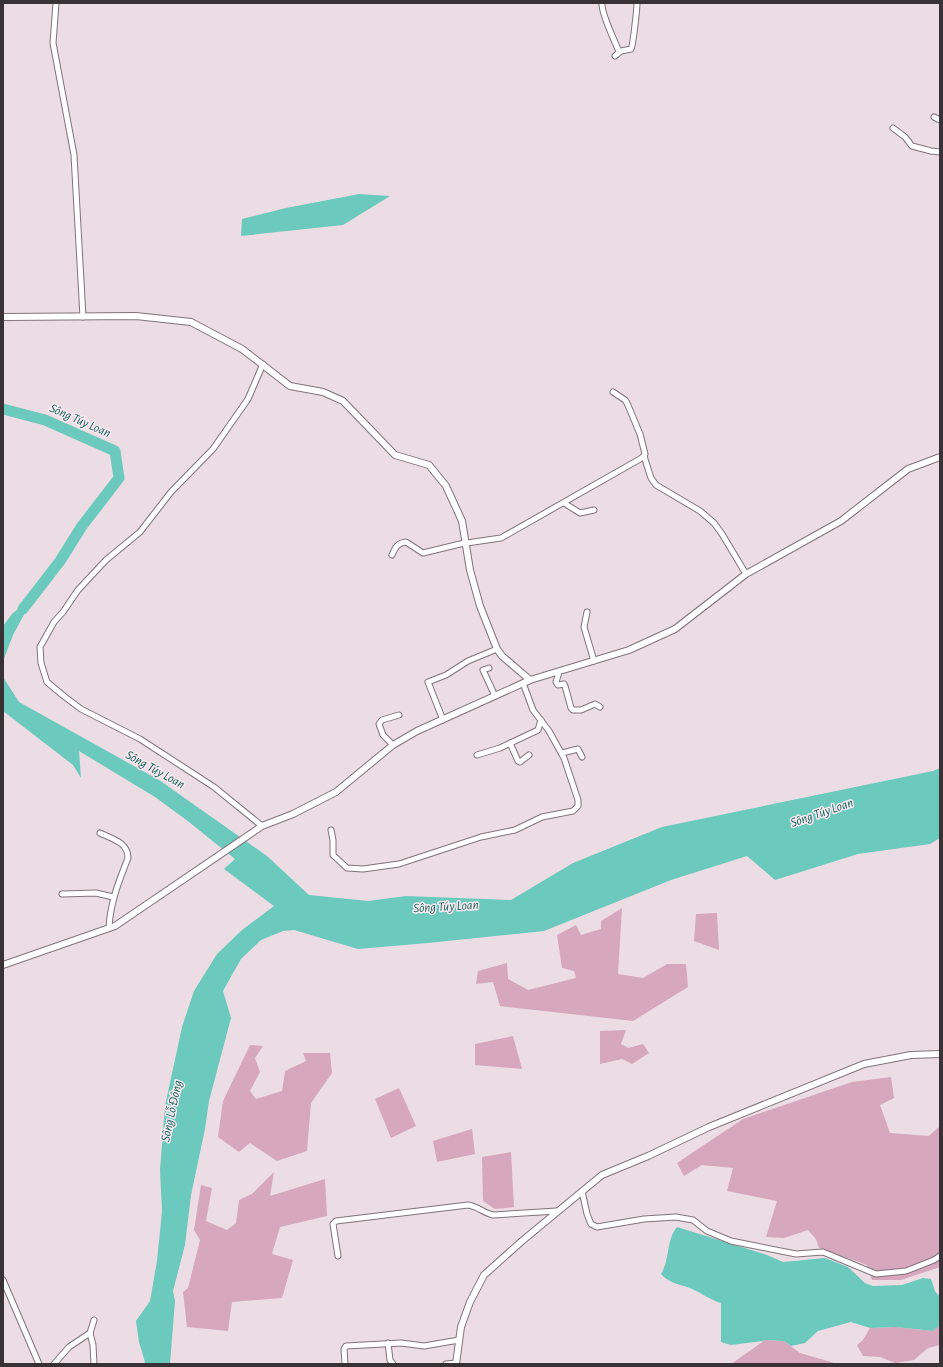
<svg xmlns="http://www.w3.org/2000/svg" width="943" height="1367" font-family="'Alegreya Sans',sans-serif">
<rect width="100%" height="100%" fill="#ecdde4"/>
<g fill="#d6a7bd">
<path d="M622,908l-4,66 25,4 24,-14h19l2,23 -55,34 -133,-15 -7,-24 -17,2 2,-13 29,-8 1,16 20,11 48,-12 -2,-7 -12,-3 -5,-33 19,-10 5,10 20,-6v-8z"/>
<path d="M717,913l2,37 -25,-9 2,-27z"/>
<path d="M626,1030l-5,14 7,4 15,-4 6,9 -17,11 -10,-5 -22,5v-33z"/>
<path d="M513,1036l9,33 -47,-4v-21z"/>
<path d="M250,1045l13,1 -8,12 5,14 -10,19 6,8 26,-8 3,-20 21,-10 -3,-8h27l2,20 -21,30 -4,48 -30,10 -27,-18 -11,9 -21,-15 5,-36z"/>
<path d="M891,1077l3,21 -14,7 10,28 39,3 11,-10v141l-39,13h-29l-5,-15 -48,-17 -3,-9 -8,-9 -24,8 -18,-1 11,-36 -50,-10 6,-23 -31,-3 -18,11 -7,-13 66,-44 109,-37z"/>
<path d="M399,1088l17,38 -25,12 -16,-39z"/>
<path d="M472,1129l3,25 -38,8 -4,-21z"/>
<path d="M511,1152l3,55 -19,2 -12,-8 -1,-44z"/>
<path d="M274,1172l-4,24 55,-17 2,37 -47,11 -8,27 21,6 -11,38 -50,4 -4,29 -41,-4 -4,-35 5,-4 12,-48 -6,-10 7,-45 11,3 -6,33 21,9 9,-7 3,-23 13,-6z"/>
<path d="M940,1325v20l-12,3 -14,12 -19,3 -15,-6 -17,-1 -6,-11 6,-5 7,-12 26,-1 37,4z"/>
<path d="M765,1340l19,1 16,12 38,11h-107z"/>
</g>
<g fill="#6bc9be">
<path d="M359,194l31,2 -47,29 -102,11 1,-17 44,-11z"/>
<path d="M34,596l-21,39 -10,26v-35l9,-12z"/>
<path d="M3,677l16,25 140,78 108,76 42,39 59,6 38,-5 105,4 62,-37 89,-36 271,-56 7,-3v70l-10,6 -72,10 -83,26 -28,-24 -76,24 -127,51 -116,12 -70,6 -64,-19 -11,1 -22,9 -20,19 -18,32 8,27 -22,83 -4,28 -14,66 -6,50 -12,46 2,10 -5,63h-26l1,-2 -6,-20 -3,-21 14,-20 7,-40 5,-50 -2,-41 5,-64 17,-79 12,-36 23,-37 25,-24 32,-24 -50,-37 11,-10 -46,-37 -34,-25 -76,-46 2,27 -8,-13 -70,-54z"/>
<path d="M677,1227l90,28 16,7 42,-4 23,9 17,16 8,3 29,-1 21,-7 8,1 4,12 3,4 2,-1v31l-7,6 -37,-4 -26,1 -19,-6 -33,9 -13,12 -14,3 -7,-5 -19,-1 -2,1 -32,4 -10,-3v-39c-11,-3 -19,-10 -29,-14 -11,-5 -23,-5 -31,-15 9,-14 5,-34 16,-47z"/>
</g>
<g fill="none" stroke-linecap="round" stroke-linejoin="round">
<path stroke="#6bc9be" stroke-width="11" d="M3,409l42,11 70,31 4,27 -37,48 -22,35 -37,48"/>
<g stroke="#807379" stroke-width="7">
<g id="minor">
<path d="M56,3l-3,40 21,112 9,162"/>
<path d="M602,3c-1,11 13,38 17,49"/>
<path d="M615,56l6,-5 10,-2c2,-3 6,-40 6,-46"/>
<path d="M934,117l6,3"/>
<path d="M893,128l12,9 7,9 19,5 9,1"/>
<path d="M644,456l7,22 5,7 44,26 14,12 8,11 24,40"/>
<path d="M564,503l16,10 14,-3"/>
<path d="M392,555c3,-7 5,-12 14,-13l17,11 37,-9 41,-6 139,-79 4,-3 1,-2 -5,-20 -13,-31 -2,-3 -12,-8"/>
<path d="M587,612l-3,15 10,34"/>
<path d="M489,668l-6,2 12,26"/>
<path d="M559,672l-3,10 2,3 6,-1 1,2 6,22 2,2h8l14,-6 5,3"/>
<path d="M443,720l-15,-38 18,-7 22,-14 29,-12"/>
<path d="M510,743l8,18 2,1 9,-7"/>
<path d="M393,745l-10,-10 -4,-11 3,-4 17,-5"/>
<path d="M562,753l16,-4 4,8"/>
<path d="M477,755l23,-7 38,-18 3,-10"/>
<path d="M262,826l-48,-39 -74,-48 -59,-30 -16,-12 -18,-15 -6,-19 -1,-16 14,-25 9,-10 15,-22 28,-30 34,-28 31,-40 42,-43 35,-50 15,-35"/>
<path d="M331,830l2,10v15l14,13 16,1 36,-5 82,-27 34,-7 27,-13 31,-6 5,-5v-6l-14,-42 -15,-27 -16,-21 -10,-27"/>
<path d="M100,833c12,6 28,9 28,25 -9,23 -18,45 -19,70"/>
<path d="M62,894l34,-1 17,4"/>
<path d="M582,1191l5,23 4,10 6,3 47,-8 32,-2 17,3 14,11 24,10 65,13 27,-2 53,22 30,-3 28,-11 6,-4"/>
<path d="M338,1256l-5,-32 3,-3 132,-16c9,1 16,8 25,10l64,-4"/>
<path d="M3,1280l36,84"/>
<path d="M388,1343l2,17 3,4"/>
<path d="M54,1364l15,-17 21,-14"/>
<path d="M94,1364l-1,-19 -3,-12 4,-13"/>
<path d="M345,1364l-1,-15 2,-3 55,-3 23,3 35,-6"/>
<path d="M446,1364l10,-1"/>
</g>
</g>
<g stroke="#807379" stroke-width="8">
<g id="tertiary">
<path d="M3,317l133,-1 55,6 51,27 48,37 33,6 20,9 52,54 34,10 17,21 16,35 8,49 10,36 17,43 5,7 28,24"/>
<path d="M3,965l112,-39 147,-100 31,-12 43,-22 57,-47 24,-14 113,-51 99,-30 46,-21 71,-55 95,-53 67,-52 32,-12"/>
<path d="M456,1364l5,-37 9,-25 14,-27 38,-34 80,-66 46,-19 61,-29 155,-63 47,-9 29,-1"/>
</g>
</g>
<use href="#minor" stroke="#fff" stroke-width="5"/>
<use href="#tertiary" stroke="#fff" stroke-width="6"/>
</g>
<g text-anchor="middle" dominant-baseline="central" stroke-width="3" stroke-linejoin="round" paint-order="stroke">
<g font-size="13" font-style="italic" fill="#12625a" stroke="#f9ebf1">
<text transform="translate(80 421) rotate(24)">Sông Túy Loan</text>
<text transform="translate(155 770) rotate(29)">Sông Túy Loan</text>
<text transform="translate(822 813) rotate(-19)">Sông Túy Loan</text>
<text transform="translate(446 907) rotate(-3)">Sông Túy Loan</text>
<text transform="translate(172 1111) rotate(-78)">Sông Lỗ Đông</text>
</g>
</g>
<rect width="943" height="1367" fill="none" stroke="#383235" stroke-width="8"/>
</svg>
